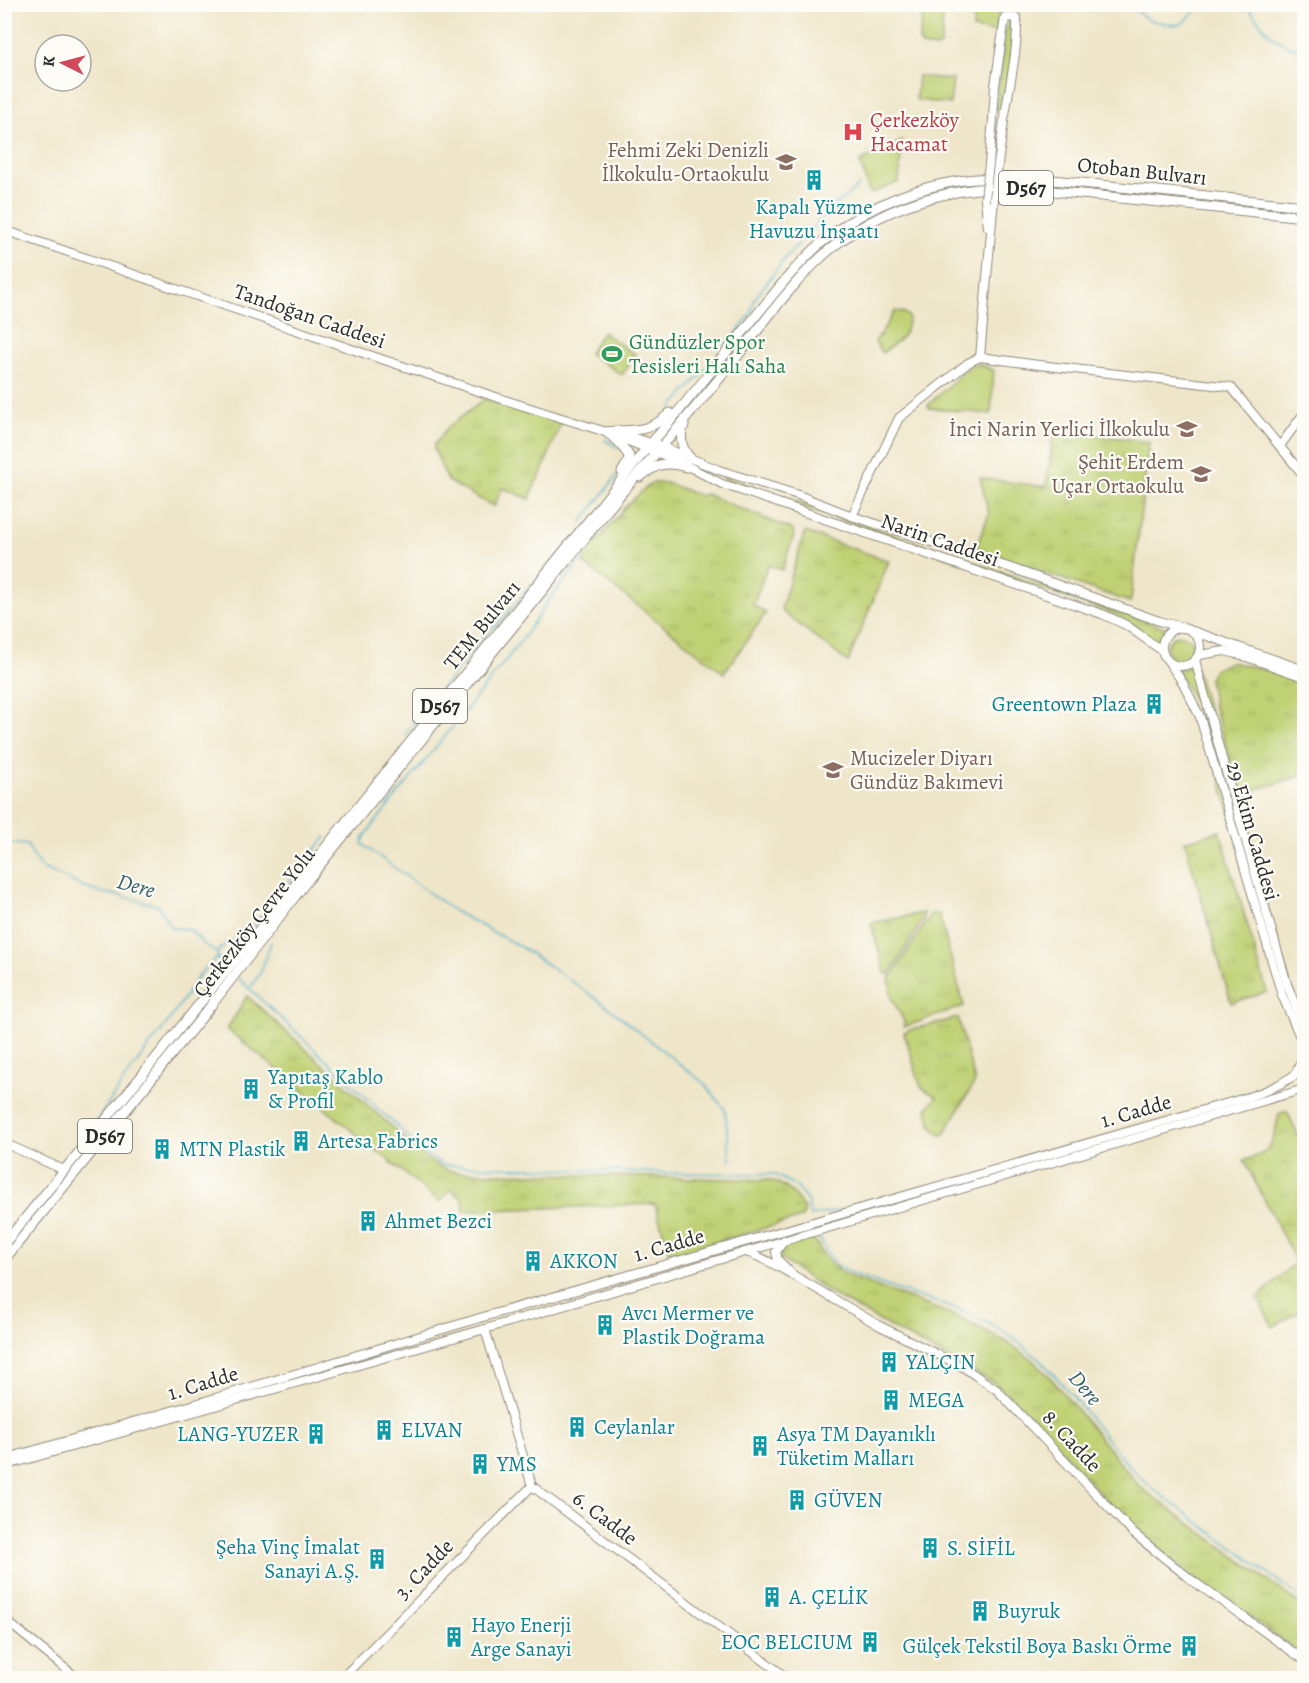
<svg xmlns="http://www.w3.org/2000/svg" width="1309" height="1683" font-family="Alegreya,serif">
<defs>
<pattern id="grass-tufts" width="24" height="20" patternUnits="userSpaceOnUse" patternTransform="scale(1.5)"><rect width="24" height="20" fill="#c0d174"/><path d="M3 7l-1-3M5 7V3M7 7l1-3M15 17l-1-3M17 17v-4M19 17l1-3" fill="none" stroke="#a5b465"/></pattern>
</defs>
<rect width="100%" height="100%" fill="#fdfcf7"/>
<filter id="ink" filterUnits="userSpaceOnUse"><feTurbulence type="fractalNoise" baseFrequency=".0167" numOctaves="2"/><feDisplacementMap in="SourceGraphic" scale="12" xChannelSelector="R" yChannelSelector="G"/><feConvolveMatrix kernelMatrix="1 2 1 2 8 2 1 2 1" color-interpolation-filters="sRGB"/></filter>
<filter id="wash" filterUnits="userSpaceOnUse"><feTurbulence type="fractalNoise" baseFrequency=".008" numOctaves="4" result="noise"/><feDisplacementMap in="SourceGraphic" scale="24" xChannelSelector="R" yChannelSelector="G"/><feGaussianBlur stdDeviation="1.35" result="paint"/><feColorMatrix in="noise" values="0 0 0 0 0 0 0 0 0 0 0 0 0 0 0 0 0 1.4 0 .05"/><feComposite in="paint" operator="in"/></filter>
<g filter="url(#wash)">
<rect width="100%" height="100%" fill="#efe6c9"/>
<g fill="url(#grass-tufts)" stroke="#767e50" stroke-width="1.5">
<path d="M974,4l22,1 3,4 -1,23 -25,-3 1,-12 -4,-10z"/>
<path d="M918,76l35,4 -3,24 -33,-4 -1,-2z"/>
<path d="M485,399l76,24 -22,56 -3,2 -6,18 -28,-11 -8,19 -46,-26 -14,-32v-4l14,-18z"/>
<path d="M1054,430l95,12 -18,158 -1,2 -155,-53 14,-35 -9,-36 66,9z"/>
<path d="M723,477h2l417,143 24,8 1,2 -8,12 -3,1 -19,-16 -21,-12 -386,-133 -7,-3z"/>
<path d="M651,483h16l33,13 5,-2 88,36 1,5 -12,35 -14,-5 -15,40 13,8 -42,60 -140,-109v-7l42,-51z"/>
<path d="M805,532l84,29 -41,101 -64,-49 -3,-5z"/>
<circle cx="1180" cy="648" r="13"/>
<path d="M1230,662l33,7 41,15v91l-64,19 -26,-87 -5,-28 5,-9z"/>
<path d="M1194,663l110,367v12l-21,-47 -81,-279 -26,-48h10z"/>
<path d="M1220,831l47,161 -36,11 -46,-162z"/>
<path d="M924,913l-1,7 -34,55 -4,-2 -14,-50z"/>
<path d="M931,914h8l25,92 -60,21v-6l-12,-22 -3,-19z"/>
<path d="M247,996l179,162c11,9 19,12 33,14l310,8c18,5 27,14 36,31l-4,7 -131,37 -15,-51 -191,7 -1,-11 -12,-11 -11,13 -213,-173z"/>
<path d="M958,1018l17,64 -32,54c-13,-7 -13,-15 -16,-28l10,-11 -16,-10 -17,-54 6,-3z"/>
<path d="M1287,1111l17,38v123l-3,2 3,7v28l-31,18 -15,-29 38,-36 -52,-102c29,-5 30,-22 35,-46z"/>
<path d="M813,1238c10,17 15,26 33,37l112,42 47,24 25,17 20,19 90,110 164,120v49l-102,-73 -67,-51 -104,-115 -29,-28 -9,-7 -63,-33 -97,-54 -52,-36 -1,-5 4,-8z"/>
</g>
<g fill="#c0d174" stroke="#767e50" stroke-width="1.5">
<path d="M924,5h12l7,13 -2,27 -5,3 -14,-2 -3,-5z"/>
<path d="M1009,21l5,1 -1,26 -10,64 -7,-1v-5l11,-82z"/>
<path d="M902,141l-3,41 -29,12 -10,-32z"/>
<path d="M895,311l10,2 4,4c-3,22 -10,23 -27,36l-7,-11z"/>
<path d="M602,332l34,23 -14,20 -33,-22z"/>
<path d="M979,364l10,4v2h5l-3,44 -62,-6 -1,-3 40,-37z"/>
</g>
<g fill="none" stroke-linecap="round" stroke-linejoin="round">
<g stroke="#49adc9" stroke-width="1.5">
<path d="M1062,4l4,6h32l19,-5 20,6 11,9 27,5 8,-2 19,-19"/>
<path d="M1245,4c21,25 25,39 59,46"/>
<path d="M671,408l45,-50 26,-32 9,-12 3,-14 32,-43 41,-45 33,-27"/>
<path d="M605,440l12,7"/>
<path d="M581,523l37,-49"/>
<path d="M591,548l-43,53 -25,37 -17,22 -132,164 -9,12 -3,8 92,67 65,35 38,25 52,37 96,76 20,26 5,51"/>
<path d="M404,735l82,-101 17,-15 30,-36"/>
<path d="M4,843l23,2 13,22 54,24 27,5 38,10 12,22 18,1 15,15 13,9 2,8 7,6"/>
<path d="M217,953c6,-9 15,-13 25,-14l84,-102"/>
<path d="M238,978l193,180 12,7 223,8 107,1 23,12 12,16 2,14 32,-6"/>
<path d="M251,987l10,-15 10,-30"/>
<path d="M69,1155l36,-46 21,-32 47,-62 22,-34 10,-13 13,-11"/>
<path d="M819,1237c4,8 8,17 14,24 10,11 26,15 40,20 39,15 80,24 117,43 73,38 104,113 163,165l151,111"/>
</g>
</g>
</g>
<g filter="url(#ink)">
<g fill="none" stroke-linecap="round" stroke-linejoin="round">
<g stroke="#8d887a" stroke-width="10">
<g id="secondary">
<path d="M989,164l4,-45 2,-33 10,-69 12,1c1,32 -7,65 -12,97"/>
<path d="M998,164l6,-43"/>
<path d="M985,199l3,28"/>
<path d="M4,230l362,124 145,48 95,30 72,29 44,23 380,130 24,11 35,25"/>
<path d="M980,357l14,-159"/>
<path d="M628,436l33,10 58,24 79,25 54,21 156,51 154,55 20,5"/>
<path d="M1280,446l24,-33"/>
<path d="M852,516l47,-98 69,-55 12,-6 59,8 192,22 73,89"/>
<circle cx="1181" cy="647" r="19"/>
<path d="M1193,631l111,39"/>
<path d="M1199,655l26,-4 16,4 63,22"/>
<path d="M1195,660l27,98 65,226 17,44"/>
<path d="M1170,664l13,19 17,34 82,278 22,51"/>
<path d="M1295,1075l7,-16 1,-16"/>
<path d="M4,1143l60,27"/>
<path d="M745,1252c18,5 32,14 48,23l-15,-15 -2,-8 8,-12"/>
<path d="M793,1275l87,51 83,41 34,23 136,143 60,48 111,79"/>
<path d="M485,1329l47,157 255,192"/>
<path d="M4,1619l73,59"/>
<path d="M342,1678l190,-192"/>
</g>
</g>
<g stroke="#8d887a" stroke-width="10">
<g id="primary">
<path d="M4,1459l188,-54 291,-88 762,-219c23,-7 40,-15 59,-30"/>
<path d="M4,1466l481,-137 260,-77 559,-163"/>
</g>
</g>
<g stroke="#8d887a" stroke-width="11">
<g id="highway">
<path d="M684,425c-5,13 -3,23 6,33"/>
<path d="M606,432c29,-3 41,2 64,-19"/>
<path d="M606,432l13,10 10,14 -1,6 -6,10"/>
<path d="M640,477c17,-14 26,-16 47,-10"/>
<path d="M4,1244l139,-170 504,-626c33,-37 64,-77 96,-116 25,-31 49,-63 78,-89 34,-29 79,-50 122,-59 33,-8 67,-6 100,-5l261,27"/>
<path d="M4,1260l202,-248 101,-131 317,-391c35,-40 70,-80 103,-121 32,-39 63,-85 101,-118 52,-44 119,-64 186,-64l290,30"/>
</g>
</g>
<use href="#secondary" stroke="#fff" stroke-width="8"/>
<use href="#primary" stroke="#fff" stroke-width="8"/>
<use href="#highway" stroke="#fff" stroke-width="9"/>
<g stroke="#8d887a" stroke-width="10" stroke-linecap="butt">
<g id="secondary-bridge">
<path d="M994,198l4,-34"/>
<path d="M985,199l4,-35"/>
</g>
</g>
<use href="#secondary-bridge" stroke="#fff" stroke-width="8"/>
</g>
</g>
<defs>
<g id="hospital-bare" transform="scale(1.62)"><path d="M-5-5h3v3.5h4V-5h3V5h-3V1.5h-4V5h-3Z" fill="#e0444e" stroke="#fdfcf7" stroke-width="2.5" paint-order="stroke"/></g>
<g id="school-bare" transform="scale(1.62)"><path d="M0-5L7-2L0 1L-7-2ZM-4 1L0 2.5L4 1V4Q0 6-4 4Z" fill="#8d6e63" stroke="#fdfcf7" stroke-width="2.5" paint-order="stroke"/></g>
<g id="building-bare" transform="scale(1.62)"><path d="M-4-6H4V6H1V3H-1V6H-4ZM-2.5-4.3h1.7v1.8h-1.7ZM.8-4.3h1.7v1.8H.8ZM-2.5-1h1.7V.8h-1.7ZM.8-1h1.7V.8H.8Z" fill="#0f9aa8" stroke="#fdfcf7" stroke-width="2.5" paint-order="stroke"/></g>
<g id="stadium-bare" transform="scale(1.62)"><path d="M0-5a6.5 5 0 1 0 0 10a6.5 5 0 1 0 0-10ZM-3.5-1.8h7v3.6h-7Z" fill="#2e9e5b" stroke="#fdfcf7" stroke-width="2.5" paint-order="stroke"/></g>
</defs>
<g fill-rule="evenodd">
<use href="#hospital-bare" x="853" y="132"/>
<use href="#school-bare" x="786" y="162"/>
<use href="#building-bare" x="814" y="180"/>
<use href="#stadium-bare" x="612" y="354"/>
<use href="#school-bare" x="1187" y="429"/>
<use href="#school-bare" x="1201" y="474"/>
<use href="#building-bare" x="1154" y="704"/>
<use href="#school-bare" x="833" y="770"/>
<use href="#building-bare" x="251" y="1089"/>
<use href="#building-bare" x="301" y="1141"/>
<use href="#building-bare" x="162" y="1149"/>
<use href="#building-bare" x="368" y="1221"/>
<use href="#building-bare" x="533" y="1261"/>
<use href="#building-bare" x="605" y="1325"/>
<use href="#building-bare" x="889" y="1362"/>
<use href="#building-bare" x="891" y="1400"/>
<use href="#building-bare" x="577" y="1427"/>
<use href="#building-bare" x="384" y="1430"/>
<use href="#building-bare" x="316" y="1434"/>
<use href="#building-bare" x="760" y="1446"/>
<use href="#building-bare" x="480" y="1464"/>
<use href="#building-bare" x="797" y="1500"/>
<use href="#building-bare" x="930" y="1548"/>
<use href="#building-bare" x="377" y="1559"/>
<use href="#building-bare" x="772" y="1597"/>
<use href="#building-bare" x="980" y="1611"/>
<use href="#building-bare" x="454" y="1637"/>
<use href="#building-bare" x="870" y="1642"/>
<use href="#building-bare" x="1189" y="1646"/>
</g>
<g text-anchor="middle" dominant-baseline="central" stroke-width="4.5" stroke-linejoin="round" paint-order="stroke">
<g fill="#fdfcf7" stroke="#6a6a68" stroke-width="1.5">
<rect x="999" y="171" width="54" height="34" rx="4.5"/>
<rect x="413" y="689" width="54" height="34" rx="4.5"/>
<rect x="78" y="1119" width="54" height="34" rx="4.5"/>
</g>
<g font-size="20" font-weight="bold" fill="#2b2b2b">
<text x="1026" y="188">D567</text>
<text x="440" y="706">D567</text>
<text x="105" y="1136">D567</text>
</g>
<g font-size="21" fill="#be3a42" stroke="#fdfcf7" text-anchor="start">
<text x="870" y="120">Çerkezköy<tspan x="870" dy="24">Hacamat</tspan></text>
</g>
<g font-size="21" fill="#785e54" stroke="#fdfcf7" text-anchor="end">
<text x="769" y="150">Fehmi Zeki Denizli<tspan x="769" dy="24">İlkokulu-Ortaokulu</tspan></text>
<text x="1170" y="429">İnci Narin Yerlici İlkokulu</text>
<text x="1184" y="462">Şehit Erdem<tspan x="1184" dy="24">Uçar Ortaokulu</tspan></text>
<text x="850" y="758" text-anchor="start">Mucizeler Diyarı<tspan x="850" dy="24">Gündüz Bakımevi</tspan></text>
</g>
<g font-size="21" fill="#2b2b2b" stroke="#fdfcf7">
<text transform="translate(1142 171) rotate(6)">Otoban Bulvarı</text>
<text transform="translate(310 316) rotate(19)">Tandoğan Caddesi</text>
<text transform="translate(940 540) rotate(19)">Narin Caddesi</text>
<text transform="translate(482 625) rotate(-51)">TEM Bulvarı</text>
<text transform="translate(1253 831) rotate(74)">29 Ekim Caddesi</text>
<text transform="translate(254 922) rotate(-52)">Çerkezköy Çevre Yolu</text>
<text transform="translate(1136 1111) rotate(-16)">1. Cadde</text>
<text transform="translate(669 1245) rotate(-16)">1. Cadde</text>
<text transform="translate(203 1383) rotate(-17)">1. Cadde</text>
<text transform="translate(1072 1441) rotate(47)">8. Cadde</text>
<text transform="translate(605 1518) rotate(37)">6. Cadde</text>
<text transform="translate(424 1569) rotate(-46)">3. Cadde</text>
</g>
<g font-size="21" fill="#0d838f" stroke="#fdfcf7" text-anchor="start">
<text x="814" y="207" text-anchor="middle">Kapalı Yüzme<tspan x="814" dy="24">Havuzu İnşaatı</tspan></text>
<text x="1137" y="704" text-anchor="end">Greentown Plaza</text>
<text x="268" y="1077">Yapıtaş Kablo<tspan x="268" dy="24">&amp; Profil</tspan></text>
<text x="318" y="1141">Artesa Fabrics</text>
<text x="179" y="1149">MTN Plastik</text>
<text x="385" y="1221">Ahmet Bezci</text>
<text x="550" y="1261">AKKON</text>
<text x="622" y="1313">Avcı Mermer ve<tspan x="622" dy="24">Plastik Doğrama</tspan></text>
<text x="906" y="1362">YALÇIN</text>
<text x="908" y="1400">MEGA</text>
<text x="594" y="1427">Ceylanlar</text>
<text x="401" y="1430">ELVAN</text>
<text x="299" y="1434" text-anchor="end">LANG-YUZER</text>
<text x="777" y="1434">Asya TM Dayanıklı<tspan x="777" dy="24">Tüketim Malları</tspan></text>
<text x="497" y="1464">YMS</text>
<text x="814" y="1500">GÜVEN</text>
<text x="360" y="1547" text-anchor="end">Şeha Vinç İmalat<tspan x="360" dy="24">Sanayi A.Ş.</tspan></text>
<text x="947" y="1548">S. SİFİL</text>
<text x="789" y="1597">A. ÇELİK</text>
<text x="997" y="1611">Buyruk</text>
<text x="471" y="1625">Hayo Enerji<tspan x="471" dy="24">Arge Sanayi</tspan></text>
<text x="853" y="1642" text-anchor="end">EOC BELCIUM</text>
<text x="1172" y="1646" text-anchor="end">Gülçek Tekstil Boya Baskı Örme</text>
</g>
<g font-size="21" fill="#27864d" stroke="#fdfcf7" text-anchor="start">
<text x="629" y="342">Gündüzler Spor<tspan x="629" dy="24">Tesisleri Halı Saha</tspan></text>
</g>
<g font-size="22" font-style="italic" fill="#375f6a" stroke="#fdfcf7">
<text transform="translate(136 886) rotate(16)">Dere</text>
<text transform="translate(1085 1388) rotate(50)">Dere</text>
</g>
</g>
<rect width="1309" height="1683" fill="none" stroke="#fdfcf7" stroke-width="24"/>
<g transform="translate(63 63) rotate(276)"><circle r="28" fill="#fdfcf7" stroke="#a9a8a5" stroke-width="1.5"/>
<path d="M0-4.5L10 22L0 15L-10 22Z" fill="#d1495b"/>
<text y="-9" font-size="16" font-weight="bold" text-anchor="middle" fill="#2b2b2b">K</text>
</g>
</svg>
